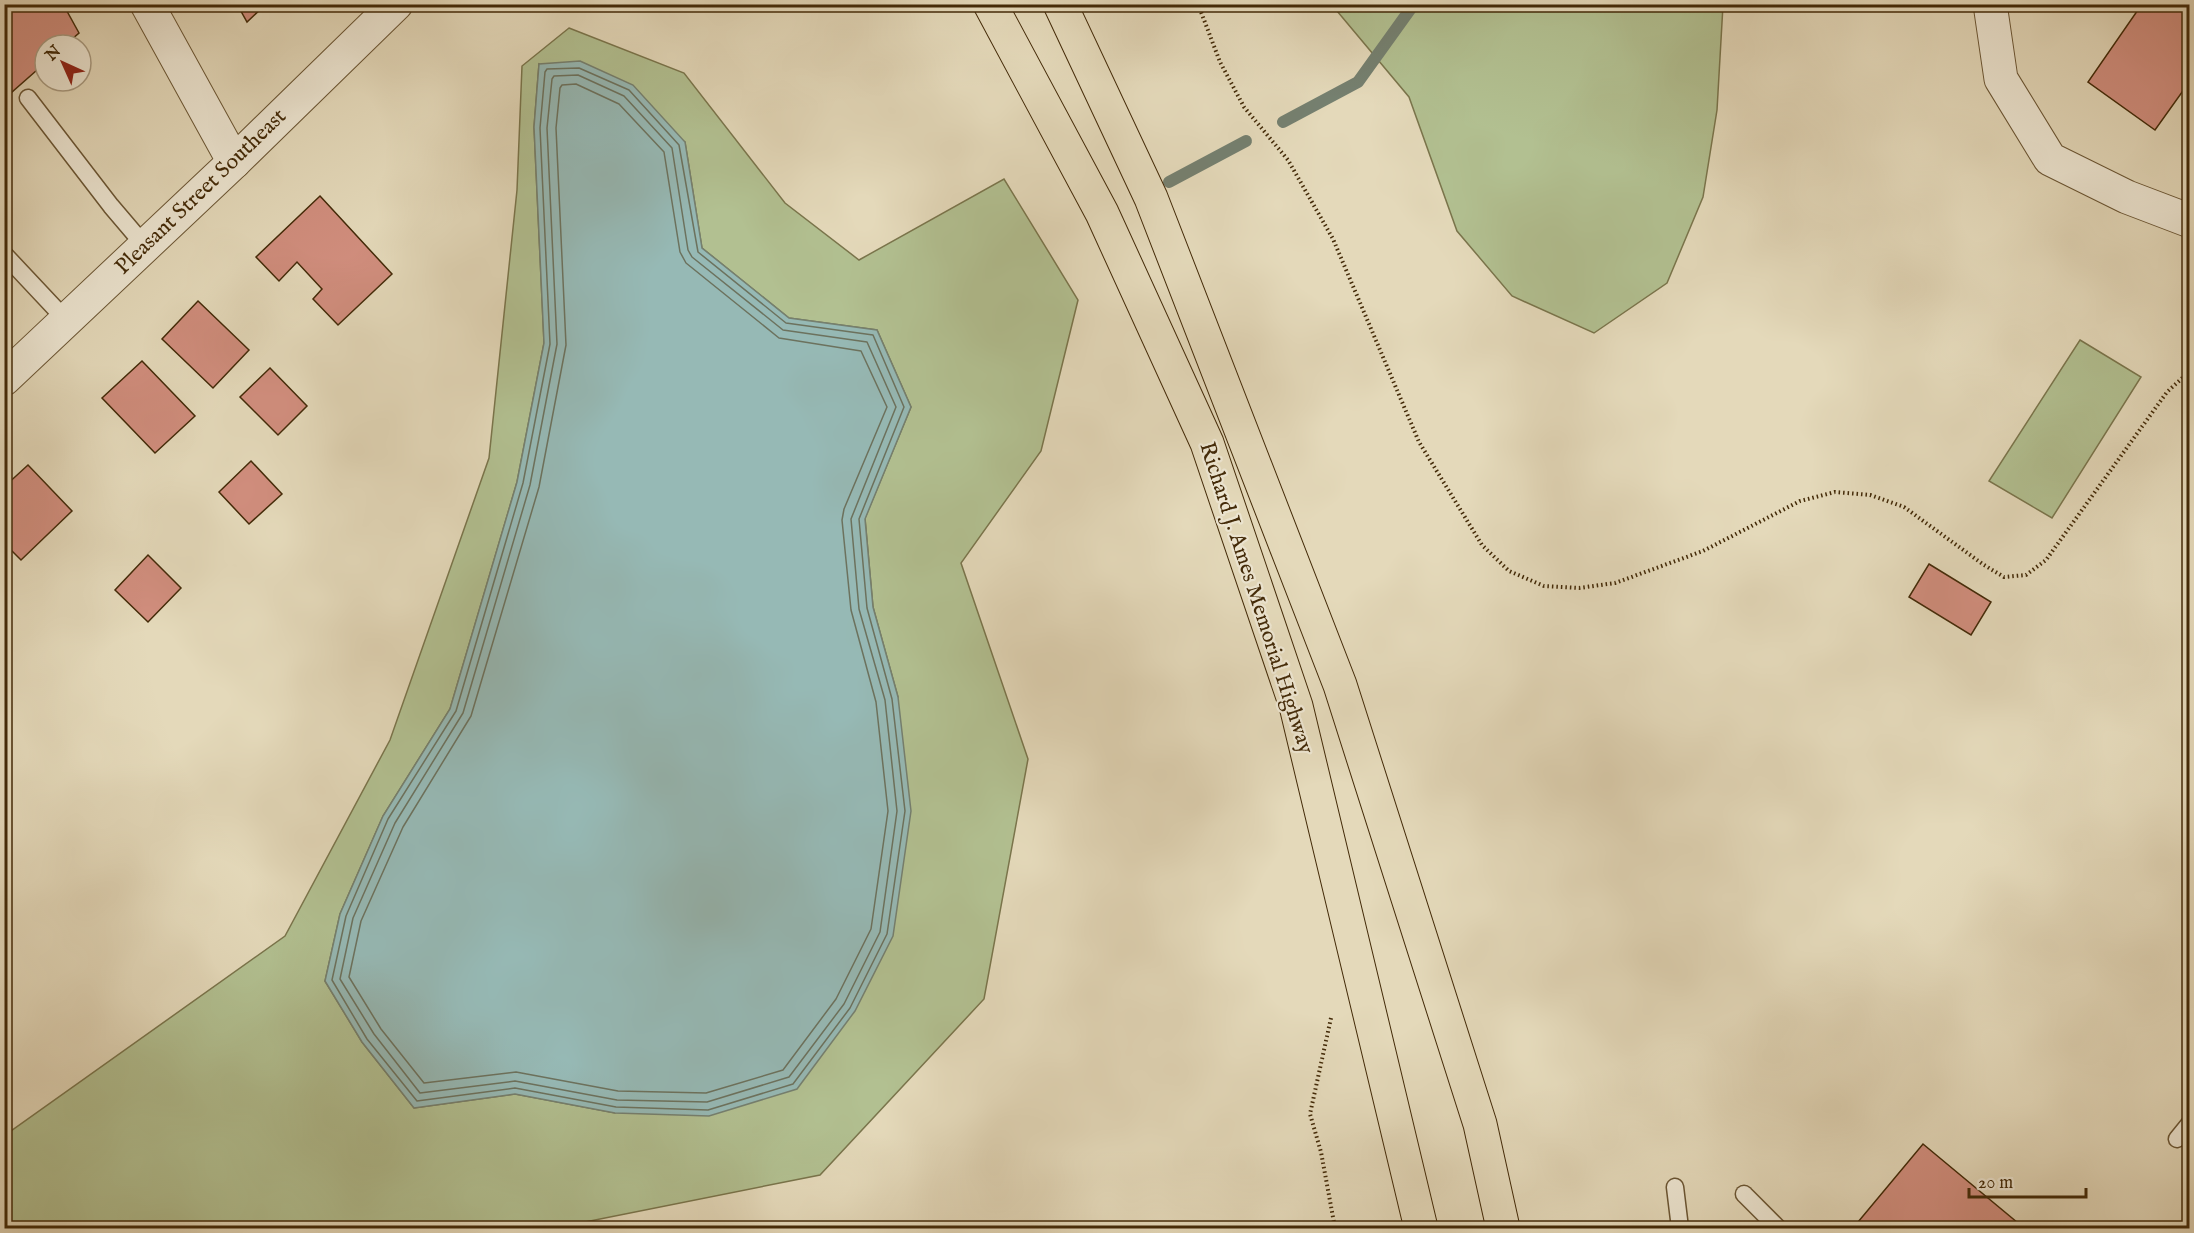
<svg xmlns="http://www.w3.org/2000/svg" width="2194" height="1233" font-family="'IM FELL English',serif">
<rect width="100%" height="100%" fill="#e4d9ba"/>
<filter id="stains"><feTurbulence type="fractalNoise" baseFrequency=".00333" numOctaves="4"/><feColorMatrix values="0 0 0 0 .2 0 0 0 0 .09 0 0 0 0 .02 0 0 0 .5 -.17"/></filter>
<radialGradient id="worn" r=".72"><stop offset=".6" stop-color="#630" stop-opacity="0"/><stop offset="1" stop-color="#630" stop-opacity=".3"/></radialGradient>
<g fill="#b2c091" stroke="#7a754c" stroke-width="1.5" fill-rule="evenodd">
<path d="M1332,5h391l-6,105 -14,87 -36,86 -73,50 -82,-37 -55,-65 -48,-134z"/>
<path d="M569,28l115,45 101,130 74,57 145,-81 74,121 -37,151 -80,112 67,196 -44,240 -164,176 -265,53h-550l-1,-92 281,-200 105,-196 99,-282 28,-268 5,-124zM539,64l146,78 17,106 87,70 88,12 34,77 -46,111 8,89 25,90 -283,416 -100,-19 -101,14 -52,-66 -37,-61 15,-67 43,-98 67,-107 67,-227 27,-139 -10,-216z"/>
<path d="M2080,340l61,37 -89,141 -63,-37z"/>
</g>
<path fill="#96b9b5" stroke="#758070" stroke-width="1.5" d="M580,61l53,24 52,57 17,106 87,70 88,12 34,77 -46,112 8,88 25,90 13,114 -18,125 -38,75 -58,78 -88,27 -94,-3 -100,-19 -101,14 -52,-66 -37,-61 15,-67 43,-98 67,-107 67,-227 27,-139 -10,-216 5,-63z"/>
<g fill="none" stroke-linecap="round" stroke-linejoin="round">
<g stroke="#6c725e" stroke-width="1.5">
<path d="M579,68l50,22 50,55 19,107 88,71 87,12 31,72 -45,112 8,89 25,91 13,112 -18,123 -37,74 -57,76 -85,26 -92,-3 -101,-19 -98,13 -50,-62 -35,-59 14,-64 42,-97 68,-108 67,-228 27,-139 -10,-216 5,-56 2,-3z"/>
<path d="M578,75l46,21 48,52 16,102 4,7 91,73 84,12 29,65 -45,112 8,90 26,91 12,111 -17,121 -36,72 -55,73 -82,25 -90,-2 -102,-19 -95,12 -46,-59 -34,-55 13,-61 42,-95 68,-110 67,-228 27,-141 -10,-216 5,-49 2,-3z"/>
<path d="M576,84l43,20 45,48 16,100 6,11 93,75 82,13 26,56 -43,102 -2,11 9,90 25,92 12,109 -17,118 -35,70 -53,71 -77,23 -88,-2 -102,-19 -92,11 -43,-54 -32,-52 12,-56 42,-94 68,-111 68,-229 27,-142 -10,-217 4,-40 2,-3z"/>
</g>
<g stroke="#758070" stroke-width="12">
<path d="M1283,122l75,-40 56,-78"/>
<path d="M1169,182l77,-41"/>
</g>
</g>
<g fill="#d18e7e" stroke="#432a08" stroke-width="1.5">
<path d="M4,4h59l16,29 -14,12h-20v18l-41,36z"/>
<path d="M237,4h29l-19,18z"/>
<path d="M2142,4h48v77l-35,49 -67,-48z"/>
<path d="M320,196l72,78 -54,51 -25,-26 9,-10 -25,-27 -18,19 -23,-24z"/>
<path d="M198,301l51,49 -36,38 -51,-49z"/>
<path d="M142,361l53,55 -40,37 -53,-55z"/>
<path d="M270,368l37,38 -29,29 -38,-38z"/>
<path d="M251,461l31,33 -33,30 -30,-32z"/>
<path d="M28,465l44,46 -51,49 -17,-17v-56z"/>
<path d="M148,555l33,33 -33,34 -33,-32z"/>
<path d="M1929,564l62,38 -20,33 -62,-38z"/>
<path d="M1923,1144l101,84h-171z"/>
</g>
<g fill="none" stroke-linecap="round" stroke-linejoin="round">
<g stroke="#6b5634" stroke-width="19">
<g id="lane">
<path d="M28,98l83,108 34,40"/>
<path d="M4,254l62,66"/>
<path d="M2177,1139l13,-16"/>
<path d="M1675,1187l5,41"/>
<path d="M1744,1194l34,34"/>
</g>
</g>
<g stroke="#6b5634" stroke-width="35">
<g id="street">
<path d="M147,4l87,158"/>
<path d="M1990,4l11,75 49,80 77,38 63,24"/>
<path d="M4,379l230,-217 162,-158"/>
</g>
</g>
<g stroke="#432a08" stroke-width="35">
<g id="primary">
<path d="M990,4l112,209 105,230 89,263 125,522"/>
<path d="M1060,4l91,194 189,487 140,439 23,104"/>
</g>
</g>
<g stroke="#432a08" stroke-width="4" stroke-dasharray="1.5 3" stroke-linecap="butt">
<path d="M1198,4l22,58 24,45 44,53 45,79 86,203 63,103 27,26 35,15 35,2 36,-5 88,-32 97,-50 35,-9 35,3 34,12 80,58 20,12 22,-2 20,-15 121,-168 23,-21"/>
<path d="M1331,1018l-21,96 11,38 14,76"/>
</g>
<use href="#lane" stroke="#ede6d2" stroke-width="16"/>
<use href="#street" stroke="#ede6d2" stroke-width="33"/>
<use href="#primary" stroke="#e4d9ba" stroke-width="33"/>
</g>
<g text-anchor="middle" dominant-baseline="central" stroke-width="4.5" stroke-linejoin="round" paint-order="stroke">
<g font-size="22" fill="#432a08" stroke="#ede6d2">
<text transform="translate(201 192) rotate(-44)">Pleasant Street Southeast</text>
<text transform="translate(1256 598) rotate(72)">Richard J. Ames Memorial Highway</text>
</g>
</g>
<rect width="2194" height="1233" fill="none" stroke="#e4d9ba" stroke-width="24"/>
<rect x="6" y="6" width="2182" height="1221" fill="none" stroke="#432a08" stroke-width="3"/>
<rect x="12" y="12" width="2170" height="1209" fill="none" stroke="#432a08" stroke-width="1.5"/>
<g transform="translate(63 63) rotate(315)"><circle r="28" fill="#ede6d2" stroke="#a99b81" stroke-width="1.5"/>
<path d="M0-4.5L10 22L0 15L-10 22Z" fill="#8f2418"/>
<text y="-9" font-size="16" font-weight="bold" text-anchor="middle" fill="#432a08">N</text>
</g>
<path d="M1969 1188v9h117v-9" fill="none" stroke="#432a08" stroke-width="3"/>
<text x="1978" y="1188" font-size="18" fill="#432a08" stroke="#ede6d2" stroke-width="4.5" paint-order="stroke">20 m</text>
<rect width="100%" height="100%" filter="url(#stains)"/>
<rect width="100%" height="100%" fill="url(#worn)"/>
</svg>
